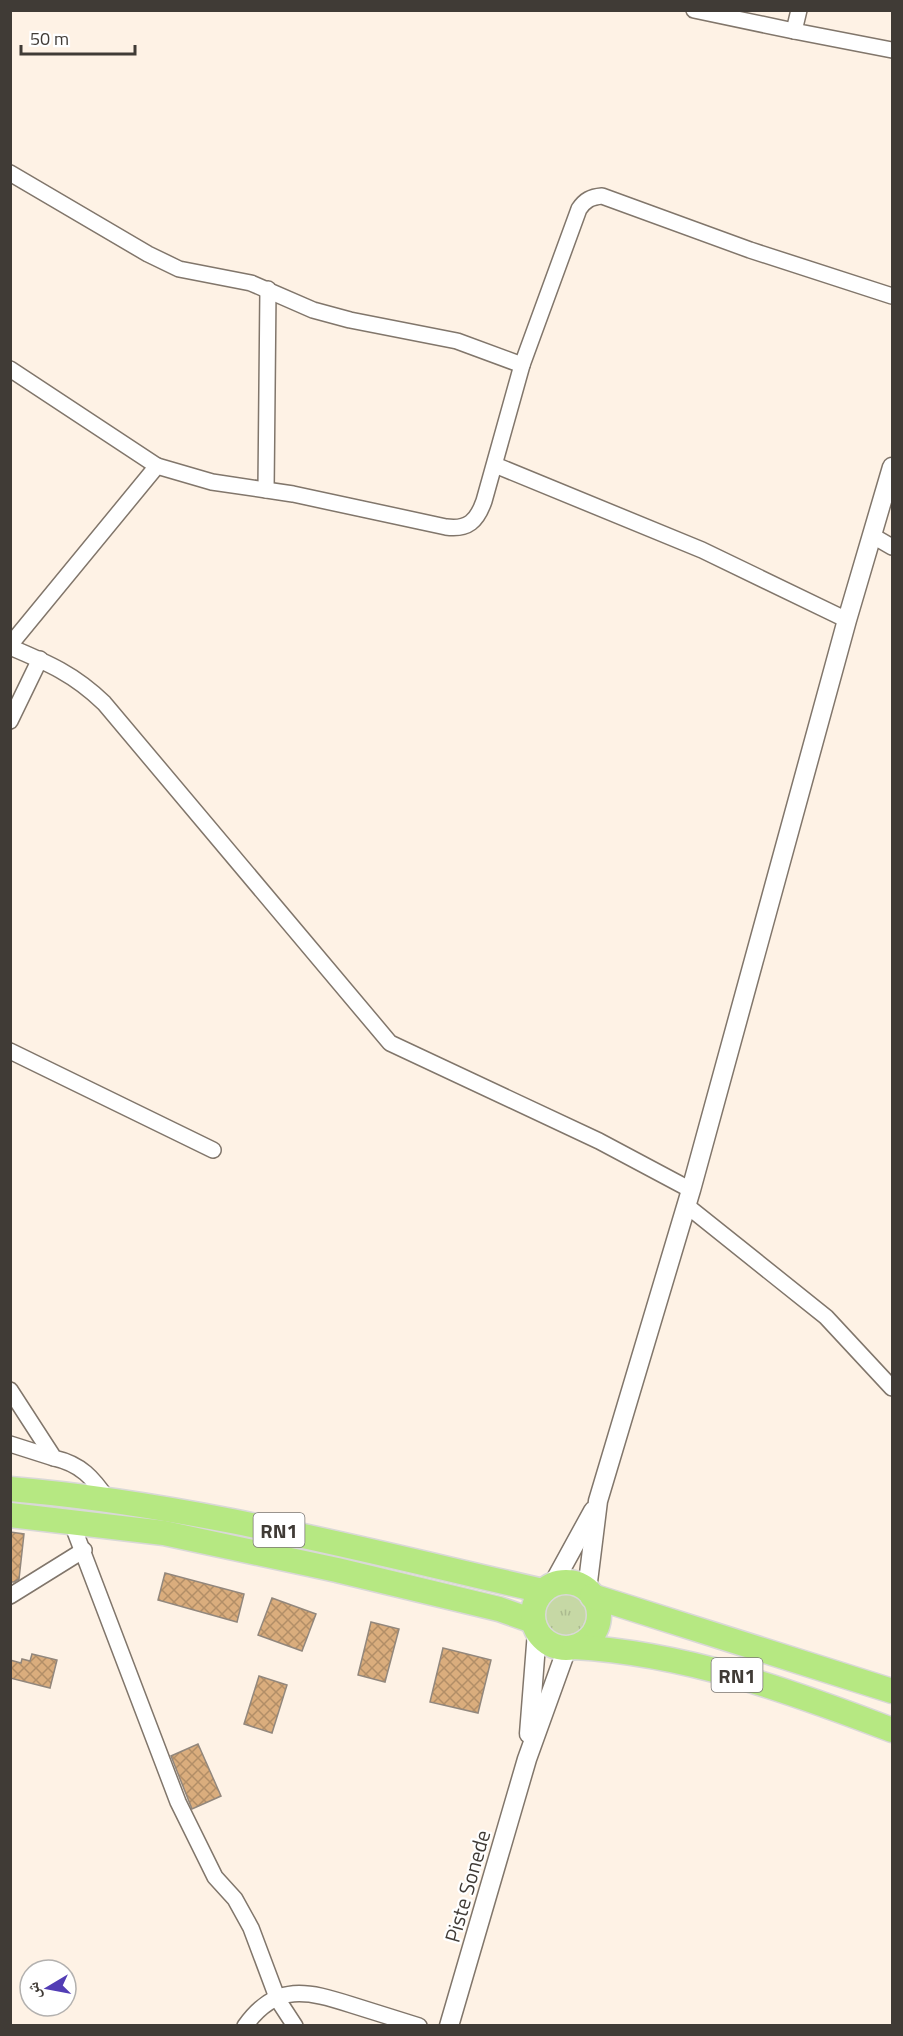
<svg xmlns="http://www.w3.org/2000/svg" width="903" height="2036" font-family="'Titillium Web','Noto Naskh Arabic',sans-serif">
<defs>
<pattern id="grass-tufts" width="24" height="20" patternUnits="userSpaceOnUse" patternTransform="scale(1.5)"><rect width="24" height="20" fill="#c6d8a5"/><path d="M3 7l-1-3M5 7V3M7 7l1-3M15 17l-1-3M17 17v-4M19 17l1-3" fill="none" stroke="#abba8f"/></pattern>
<pattern id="building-cross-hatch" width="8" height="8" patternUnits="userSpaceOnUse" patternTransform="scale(1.5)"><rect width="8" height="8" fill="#daad7d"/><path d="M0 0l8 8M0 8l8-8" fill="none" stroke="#b28e67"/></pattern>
</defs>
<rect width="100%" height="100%" fill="#fef2e5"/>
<circle fill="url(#grass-tufts)" cx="566" cy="1616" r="23"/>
<g fill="url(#building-cross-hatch)" stroke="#92877c" stroke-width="1.5">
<path d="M10,1532l14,2 -5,45 -5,3h-4z"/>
<path d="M165,1573l79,21 -7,28 -79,-22z"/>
<path d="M272,1598l44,16 -14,37 -44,-16z"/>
<path d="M371,1622l28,7 -14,53 -27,-7z"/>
<path d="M443,1648l48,12 -13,53 -48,-11z"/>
<path d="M32,1654l25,6 -7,28 -40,-10v-18l11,3 1,-4 8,2z"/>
<path d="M259,1676l28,9 -15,48 -28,-9z"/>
<path d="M198,1744l23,52 -29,13 -21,-53z"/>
</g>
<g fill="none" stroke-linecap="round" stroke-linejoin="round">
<g stroke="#81766b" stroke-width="18">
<g id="minor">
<path d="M694,10l100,21"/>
<path d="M799,10l-5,21 98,19"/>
<path d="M10,173l138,81 31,15 72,14 62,27 37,10 107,21 65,24"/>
<path d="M10,369l147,97"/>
<path d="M495,465l207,85 145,70"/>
<path d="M266,490l2,-201"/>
<path d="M873,536l19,11"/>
<path d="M10,645l147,-179 55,16 81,12 153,33c22,3 31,-6 38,-26l38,-136 57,-156c6,-9 12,-12 23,-13l148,54 142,46"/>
<path d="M10,647c38,16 64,27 94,56l286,340 209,98 92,49"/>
<path d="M10,721l30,-62"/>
<path d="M10,1051l203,99"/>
<path d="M686,1205l140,112 66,71"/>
<path d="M10,1390l44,68c27,6 39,20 54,42"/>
<path d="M10,1444l44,14"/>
<path d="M71,1521l107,281 37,75 20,22 16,29 27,72 17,26"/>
<path d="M10,1596l74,-46"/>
<path d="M245,2026c31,-44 63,-35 107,-21 22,7 45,14 67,21"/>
</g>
</g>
<g stroke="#81766b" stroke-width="21">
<g id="tertiary">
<path d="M553,1584l40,-73"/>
<path d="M587,1590l11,-89 93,-311 156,-570 45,-153"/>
<path d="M529,1734l8,-102"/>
<path d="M449,2026l78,-267 40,-111"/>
</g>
</g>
<g stroke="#d9d8d7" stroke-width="27">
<g id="trunk">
<path d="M10,1489c182,15 357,62 533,102"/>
<path d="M10,1515l154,18 173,37 162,39 34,12"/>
<circle cx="566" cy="1615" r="33"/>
<path d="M592,1596l300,95"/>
<path d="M574,1647c111,6 216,44 318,83"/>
</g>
</g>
<use href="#minor" stroke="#fff" stroke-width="15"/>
<use href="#tertiary" stroke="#fff" stroke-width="18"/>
<use href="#trunk" stroke="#b6e882" stroke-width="24"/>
</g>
<g text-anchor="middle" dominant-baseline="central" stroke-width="4.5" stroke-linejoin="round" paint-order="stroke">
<g fill="#fff" stroke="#797672" stroke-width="1.5">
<rect x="253.5" y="1513" width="51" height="34" rx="4.5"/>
<rect x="711.5" y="1658" width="51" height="34" rx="4.5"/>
</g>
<g font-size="20" font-weight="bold" fill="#403b36">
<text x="279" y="1530">RN1</text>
<text x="737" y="1675">RN1</text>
</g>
<g font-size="21" fill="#403b36" stroke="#fff">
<text transform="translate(467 1886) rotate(-74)">Piste Sonede</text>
</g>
</g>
<rect width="903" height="2036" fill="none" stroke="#403b36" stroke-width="24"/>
<g transform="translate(48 1988) rotate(260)"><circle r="28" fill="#ffffff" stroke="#b3b1af" stroke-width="1.5"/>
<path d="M0-4.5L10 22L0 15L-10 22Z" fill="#523db5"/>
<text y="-9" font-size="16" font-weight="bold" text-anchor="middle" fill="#403b36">ش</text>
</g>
<path d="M21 45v9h114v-9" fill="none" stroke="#403b36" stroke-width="3"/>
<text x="30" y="45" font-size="18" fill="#403b36" stroke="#ffffff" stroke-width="4.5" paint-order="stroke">50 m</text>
</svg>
